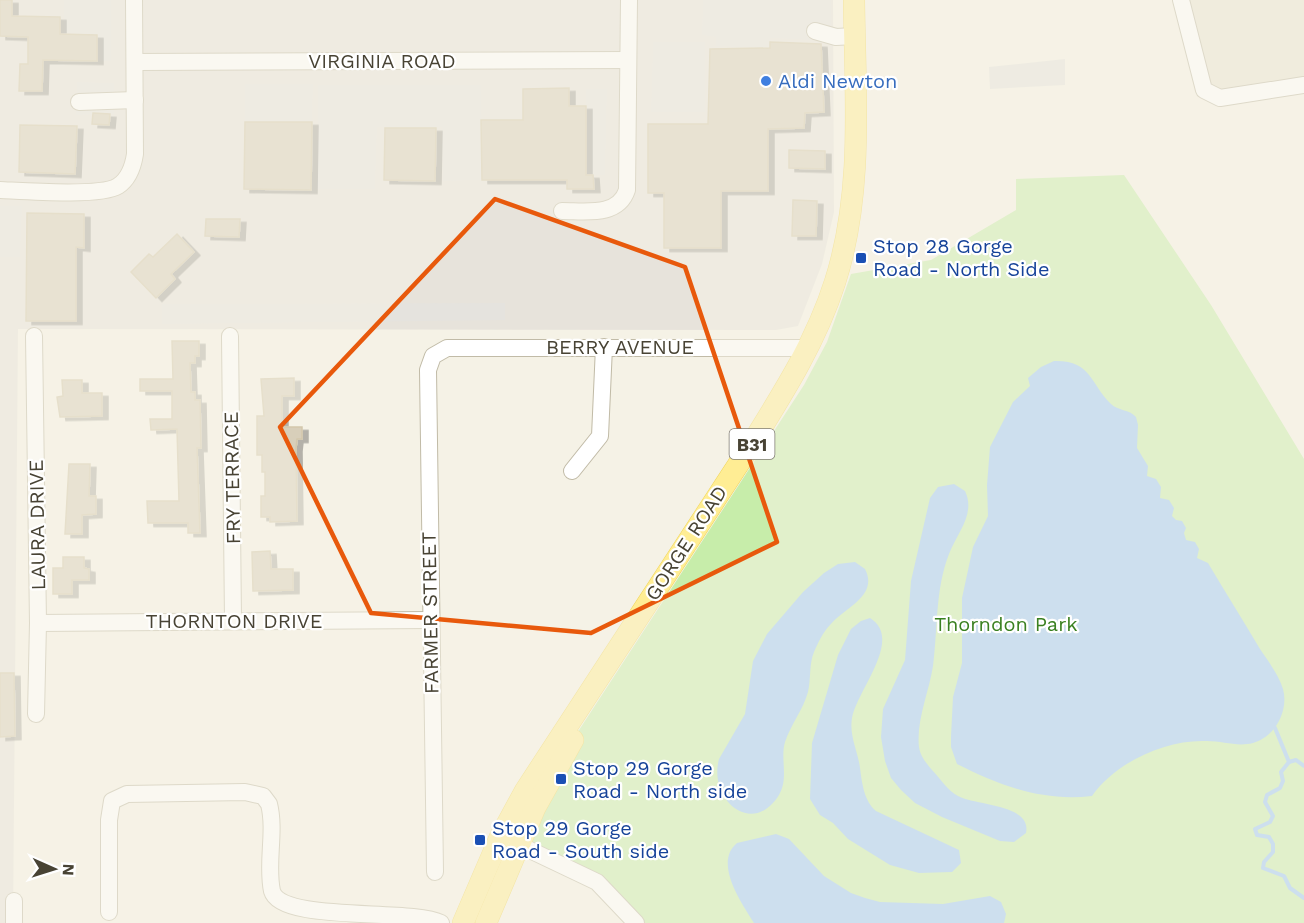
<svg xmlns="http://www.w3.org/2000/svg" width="1304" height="923" font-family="'Work Sans',sans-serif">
<defs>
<filter id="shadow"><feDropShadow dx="6" dy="3.5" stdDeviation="0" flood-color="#0004"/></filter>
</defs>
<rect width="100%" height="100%" fill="#f5f2e6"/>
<path fill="#e9e5d3" d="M1181,0h123v84l-73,13 -31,-17z"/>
<path fill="#e7e3db" d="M0,0h833l1,212 -12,52 -24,62 -22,4 -758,-1 -5,594h-13z"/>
<path fill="#c7edaa" d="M1124,175l87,130 93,154v464h-668l-23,-26 -94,-53 51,-100 234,-359 23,-43 24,-68 80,-14 85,-50v-31z"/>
<g fill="#e5e3de">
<path d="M64,0h47v61h-14v-26l-33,-1z"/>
<path d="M703,0h128v41l-61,-3v10l-54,-2v-9l-14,-2z"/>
<path d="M653,42h52v70h-54z"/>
<path d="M1065,59v26l-75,4 -1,-22z"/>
<path d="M77,82l37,1v31l-38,1z"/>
<path d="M245,84h68l-1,38h-67z"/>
<path d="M318,85h163l1,95 -39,1 -1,-54h-65l-2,62h-58z"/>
<path d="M586,89h21l-2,86h-19z"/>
<path d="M0,206h22l-2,51h-20z"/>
<path d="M505,303v17l-343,4v-20z"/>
</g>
<g fill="#9cc8f8">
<path d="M1054,361c38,-1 36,23 57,43 7,7 18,5 25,13l2,8 -1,23 11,18 -1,10 9,3 5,8 -1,11 9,2 5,8 -2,8 4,4 6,1 4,7 -2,5 2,7 9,2 4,7 -2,9 11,5c17,29 35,57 52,86 8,12 19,26 23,40 6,22 -8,48 -30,54 -16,4 -30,-2 -46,-2 -41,-2 -91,21 -115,55 -49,6 -91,-10 -135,-32l-6,-17v-11l2,-39 9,-34v-65l11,-51 15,-31 -1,-31 3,-38 23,-45 17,-16 -2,-8 13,-11z"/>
<path d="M954,484l11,7c11,23 -8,42 -16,63 -14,36 -11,74 -16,112 -4,26 -17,55 -14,81 1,9 8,17 13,23 8,8 16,21 26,26 19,10 74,8 68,37l-12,9 -14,-1 -58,-24 -27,-14 -14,-13 -10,-12 -6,-17 -4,-24 2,-28 22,-49 6,-79 19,-83 8,-11z"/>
<path d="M855,562l10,7c14,27 -21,39 -35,56 -7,7 -12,18 -16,27 -5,11 -3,28 -6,40 -5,18 -17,32 -23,50 -5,17 4,36 -6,53 -27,43 -71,4 -60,-36l26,-45 8,-53 14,-27 36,-42 21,-19 14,-9z"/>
<path d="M870,618c34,21 -13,72 -18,100 -3,18 6,33 8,50 2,15 4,33 16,43l83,39 2,13 -9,9 -33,1 -29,-8 -42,-26 -15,-16 -13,-8 -10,-16 2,-56 26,-88 13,-26 10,-8z"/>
<path d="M776,834l13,5 35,37 27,17 14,5 15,4 63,2 47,-8 11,6 5,12 -2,9h-250c-12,-20 -41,-60 -17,-80z"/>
</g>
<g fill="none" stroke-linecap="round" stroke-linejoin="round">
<g stroke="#9cc8f8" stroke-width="4">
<path d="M1275,728l14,34 -8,10 2,9 -3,7 -13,7 -2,7 8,14 -3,6 -15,7 2,6 12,2 4,7v8l-9,10 -1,6 21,8 6,12 14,10"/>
<path d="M1289,762l7,-2 8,6"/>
</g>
</g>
<g fill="#d8cfba" stroke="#d3c8ac" stroke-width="1.5" filter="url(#shadow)">
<path d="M0,0h12v16l48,1v17l37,1v26l-54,-1 -1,31h-23l1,-27h8v-27l-28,-1z"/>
<path d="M770,42l51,2 3,68 -19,1 -1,15 -36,1v62h-47v57h-57v-55h-16v-69h60l2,-75 60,-1z"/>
<path d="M569,88v18h17v69h7l1,14h-27v-9h-85l-1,-60h42v-31z"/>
<path d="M93,113l17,1 -1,11 -17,-1z"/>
<path d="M245,122h67l-1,68 -67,-1z"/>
<path d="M20,125l57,1 -2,48 -56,-2z"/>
<path d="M385,128h51l-1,53 -51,-1z"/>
<path d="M789,150l36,1v18l-36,-1z"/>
<path d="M793,200l24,1 -1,35h-24z"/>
<path d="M27,213l57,1v34l-8,-1v74h-50z"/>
<path d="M206,219h34l-1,18 -34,-1z"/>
<path d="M177,234l17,18 -23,22 4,5 -19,19 -25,-26 18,-18 4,3z"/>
<path d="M172,341h27v15h-4v7h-5l1,29h4v8h5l1,48h-4l3,85h-12v-10h-40l-1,-22h32l-2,-72 -26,1 -1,-11h22v-28h-32v-12h33z"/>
<path d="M294,378v18h-12v31h20v12h-5l-1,9 1,73 -27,1v-5h-9v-21h4v-24h-3v-17h-5v-39h7l-3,-37z"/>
<path d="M62,380h20v13h20v23l-42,1 -3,-20 6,-1z"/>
<path d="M69,464h21l-1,32h7v18l-14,1v19h-17z"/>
<path d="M270,551l1,18h22v21l-40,1 -1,-39z"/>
<path d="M63,557h21v11l5,1v11h-17v14h-19v-26h10z"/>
<path d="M0,673h14l1,63 -15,1z"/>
</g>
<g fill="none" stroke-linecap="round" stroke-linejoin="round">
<g stroke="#c1bba7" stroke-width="18">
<g id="minor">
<path d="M1181,0l23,90 16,8 84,-13"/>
<path d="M815,31l21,6 18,-1"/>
<path d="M135,62l493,-2"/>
<path d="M79,102l56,-2"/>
<path d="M0,190c23,1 101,7 118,-4 11,-7 15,-19 17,-32l-1,-154"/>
<path d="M562,211c24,0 56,6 65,-21l2,-190"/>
<path d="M34,336l4,287 -2,91"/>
<path d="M230,336l3,284"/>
<path d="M572,471l28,-35 4,-89"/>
<path d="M38,623l392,-3"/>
<path d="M509,840l88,42 39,41"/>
<path d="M435,872l-7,-502 5,-14 14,-8h361"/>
<path d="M14,901v22"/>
<path d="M109,912v-92l3,-19 15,-7 118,-2 18,4 6,8c7,28 -3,59 3,87 9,32 139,17 169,32"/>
</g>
</g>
<g stroke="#f0d458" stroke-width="22">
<g id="major">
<path d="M463,923l37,-86 25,-46 224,-343c33,-53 67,-106 86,-166 29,-90 20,-189 19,-282"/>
<path d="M486,923l49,-115 38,-68"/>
</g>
</g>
<use href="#minor" stroke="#fff" stroke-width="16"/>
<use href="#major" stroke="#ffed94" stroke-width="21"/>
</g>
<path d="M0 0H1304V923H0ZM495,199l190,68 92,275 -186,91 -220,-20 -91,-186z" fill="#f5f2e6" fill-opacity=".55" fill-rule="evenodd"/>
<path fill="none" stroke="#e8590c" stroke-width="4.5" stroke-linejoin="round" d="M495,199l190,68 92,275 -186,91 -220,-20 -91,-186z"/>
<circle fill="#3f7fe0" stroke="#fff" stroke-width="2" cx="766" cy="81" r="6"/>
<g fill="#1a4fb4" stroke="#fff" stroke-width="2">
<rect x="855" y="252" width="12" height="12" rx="3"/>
<rect x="555" y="773" width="12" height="12" rx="3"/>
<rect x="474" y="834" width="12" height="12" rx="3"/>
</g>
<g text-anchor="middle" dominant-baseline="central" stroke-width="4.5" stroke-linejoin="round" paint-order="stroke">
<rect fill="#fff" stroke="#7f7b71" stroke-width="1.5" x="729.5" y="429" width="45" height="30" rx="4.5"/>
<g font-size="18" font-weight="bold" fill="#484334">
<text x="752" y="444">B31</text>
</g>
<g font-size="20" fill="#484334" stroke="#fff">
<text x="382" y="61">VIRGINIA ROAD</text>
<text x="620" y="347">BERRY AVENUE</text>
<text transform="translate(232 478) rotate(-91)">FRY TERRACE</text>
<text transform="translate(37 525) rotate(-91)">LAURA DRIVE</text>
<text transform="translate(686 543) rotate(-57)">GORGE ROAD</text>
<text transform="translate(430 613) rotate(-91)">FARMER STREET</text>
<text x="234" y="621">THORNTON DRIVE</text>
</g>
<g font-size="20" fill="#366cbe" stroke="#fff" text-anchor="start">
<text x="778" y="81">Aldi Newton</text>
</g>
<g font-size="20" fill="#164399" stroke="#fff" text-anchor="start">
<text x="873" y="246">Stop 28 Gorge<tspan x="873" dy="23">Road - North Side</tspan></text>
<text x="573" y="768">Stop 29 Gorge<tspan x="573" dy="23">Road - North side</tspan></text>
<text x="492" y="828">Stop 29 Gorge<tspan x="492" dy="23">Road - South side</tspan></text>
</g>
<g font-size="20" fill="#3a8021" stroke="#fff">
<text x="1006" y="624">Thorndon Park</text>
</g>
</g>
<g transform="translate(54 869) rotate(93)" stroke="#ffffff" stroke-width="4.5" paint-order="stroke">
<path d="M0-4.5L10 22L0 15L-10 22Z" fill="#484334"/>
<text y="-9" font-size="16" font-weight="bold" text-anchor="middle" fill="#484334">N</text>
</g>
</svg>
